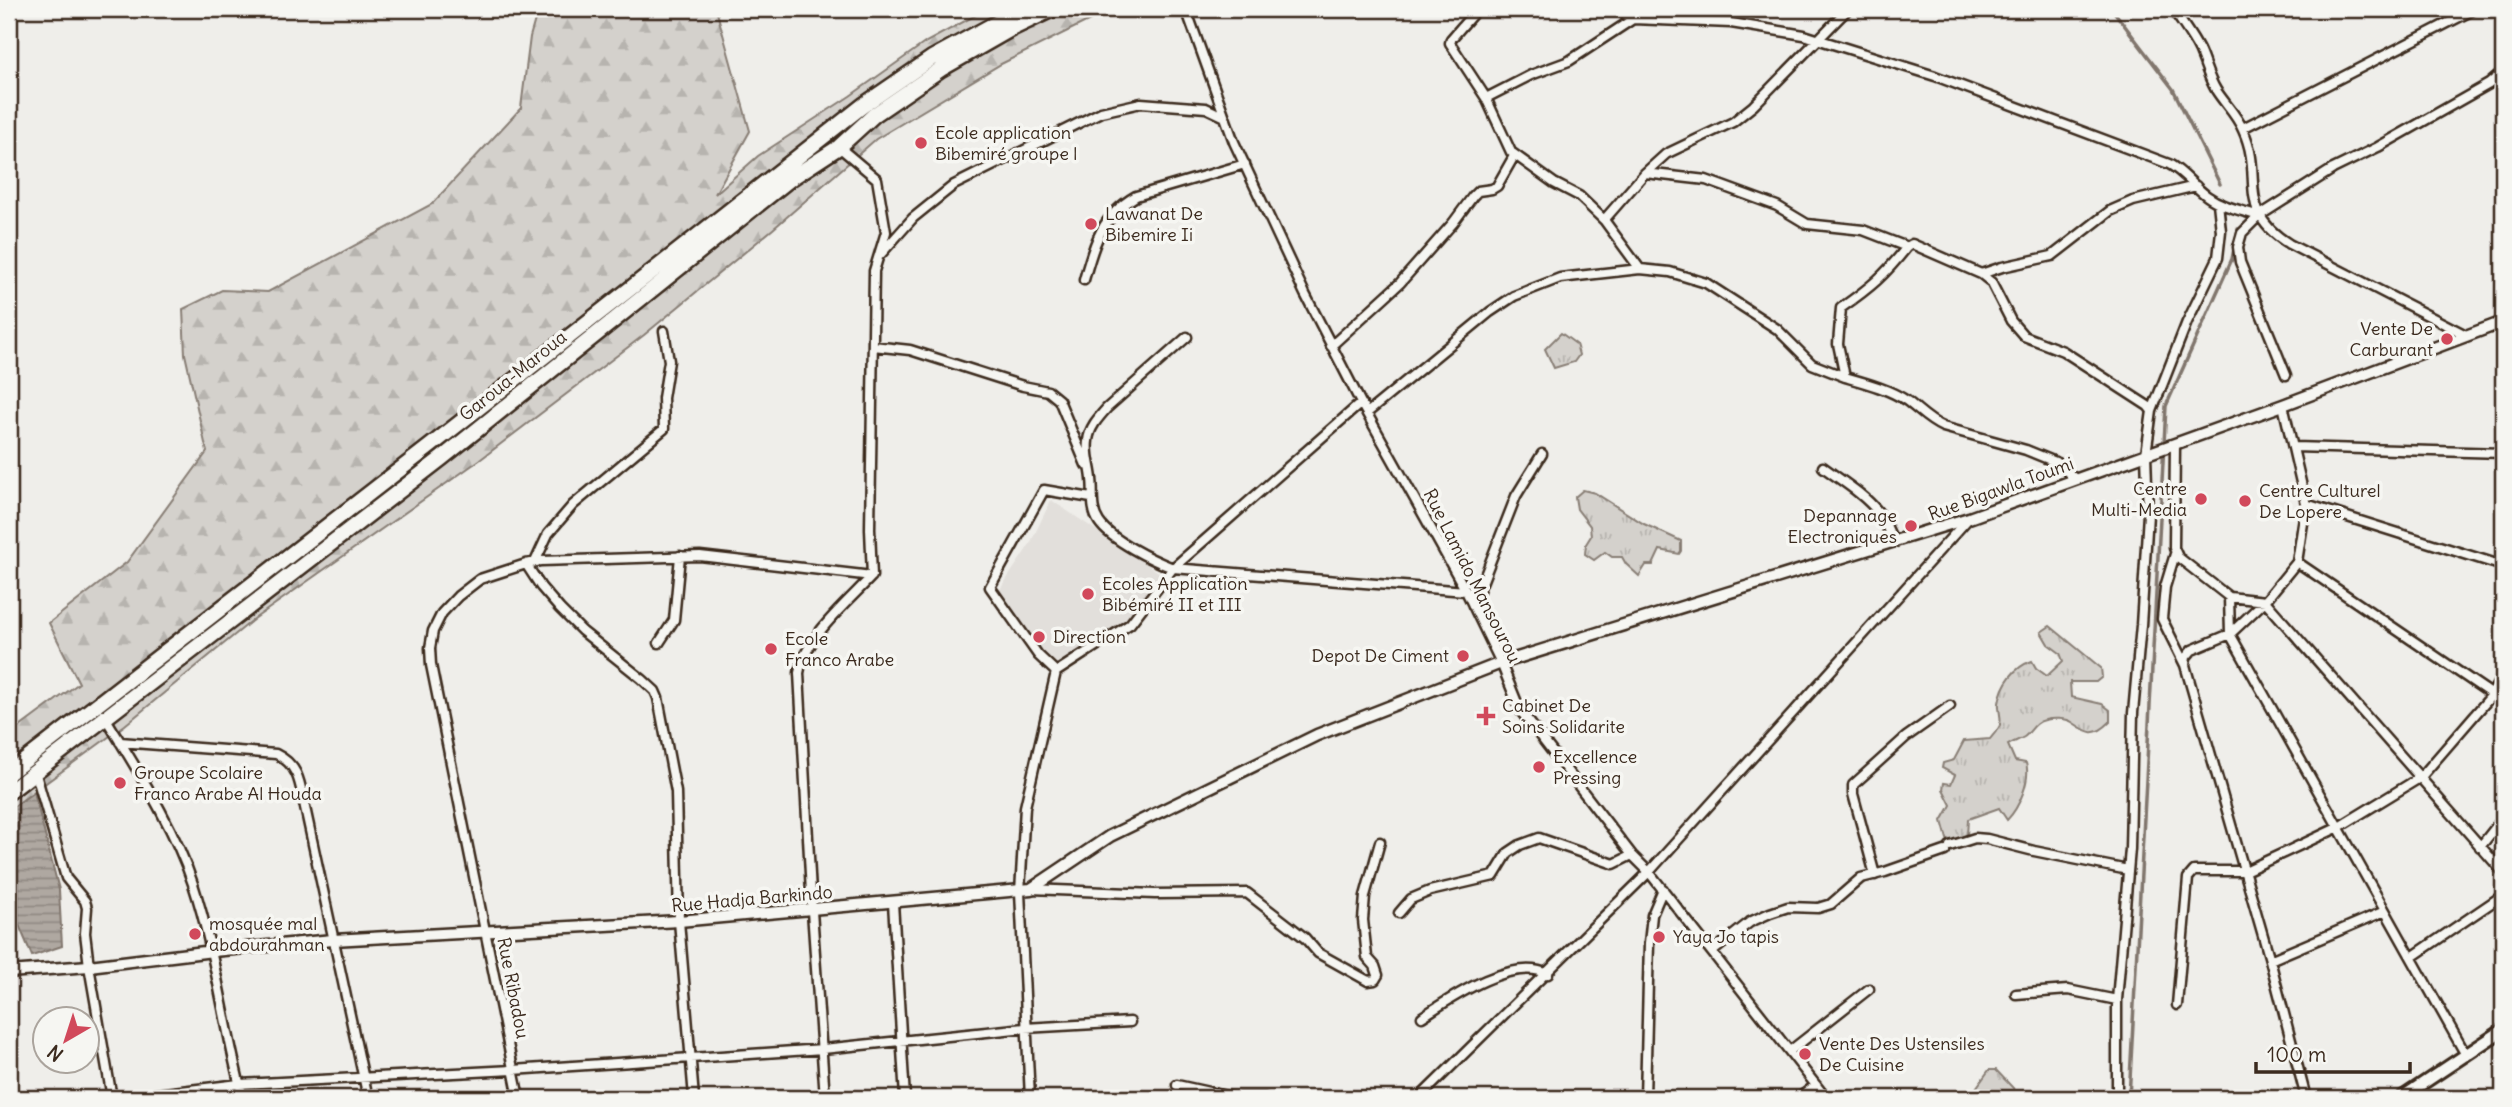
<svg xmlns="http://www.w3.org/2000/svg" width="2512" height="1107" font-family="Delius,sans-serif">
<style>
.built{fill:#e2dfdb}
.grass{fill:url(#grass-tufts);stroke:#887e75;stroke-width:2}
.forest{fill:url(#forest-firs);stroke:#887e75;stroke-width:2}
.water{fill:url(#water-rules);stroke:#81766d;stroke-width:2}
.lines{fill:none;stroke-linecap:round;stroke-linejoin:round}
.stream{stroke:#81766d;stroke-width:3.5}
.minor-casing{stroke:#3b2a1e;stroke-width:13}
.tertiary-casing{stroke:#3b2a1e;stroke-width:15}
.secondary-casing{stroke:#3b2a1e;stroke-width:16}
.trunk-casing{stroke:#3b2a1e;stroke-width:19}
.minor{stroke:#f6f6f2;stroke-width:8}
.tertiary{stroke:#f6f6f2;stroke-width:10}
.secondary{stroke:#f6f6f2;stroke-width:10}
.trunk{stroke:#f6f6f2;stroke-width:14}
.poi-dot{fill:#d1495b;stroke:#f6f6f2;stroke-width:2.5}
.labels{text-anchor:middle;stroke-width:7;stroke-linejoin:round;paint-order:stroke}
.poi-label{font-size:18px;fill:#3b2a1e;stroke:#f6f6f2;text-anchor:start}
.street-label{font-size:18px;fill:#3b2a1e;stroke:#f6f6f2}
</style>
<defs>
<pattern id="grass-tufts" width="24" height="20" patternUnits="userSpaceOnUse" patternTransform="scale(1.75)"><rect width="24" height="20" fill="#d4d1cc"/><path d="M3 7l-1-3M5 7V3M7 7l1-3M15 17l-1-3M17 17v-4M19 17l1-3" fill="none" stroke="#b7b4af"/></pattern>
<pattern id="forest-firs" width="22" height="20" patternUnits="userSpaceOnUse" patternTransform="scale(1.75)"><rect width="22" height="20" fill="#d4d1cc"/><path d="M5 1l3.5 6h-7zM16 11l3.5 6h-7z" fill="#b7b4af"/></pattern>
<pattern id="water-rules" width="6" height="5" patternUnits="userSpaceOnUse" patternTransform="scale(1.75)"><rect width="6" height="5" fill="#afa8a1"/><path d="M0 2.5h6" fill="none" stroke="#908983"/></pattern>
</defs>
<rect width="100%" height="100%" fill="#efeeea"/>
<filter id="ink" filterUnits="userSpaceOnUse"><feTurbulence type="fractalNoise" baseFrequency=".0143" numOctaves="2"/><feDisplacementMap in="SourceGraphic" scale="14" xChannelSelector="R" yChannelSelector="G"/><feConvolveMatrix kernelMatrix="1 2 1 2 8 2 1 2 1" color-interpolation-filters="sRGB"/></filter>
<g filter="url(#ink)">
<!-- built -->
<path class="built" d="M1051,500L1163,575L1128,621L1070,662L1046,663L995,597L1030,544Z"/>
<!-- grass -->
<path class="grass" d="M1561,333L1576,344L1579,355L1574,362L1554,368L1545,349Z
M1583,490L1595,493L1644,524L1681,541V551L1679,554L1660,550L1653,565H1646L1639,576L1626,564L1622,557H1612L1605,552L1594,560L1585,554L1586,544L1591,536L1590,526L1577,509L1575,497Z
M2050,626L2101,668L2102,677L2096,682H2070L2071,697L2102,704L2110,710V722C2094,738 2088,733 2072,722C2066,718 2052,718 2045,720C2034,722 2031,732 2024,737C2019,740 2013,742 2008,745L2015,761L2026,763C2031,780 2019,808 2007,820L1999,808L1968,819L1967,837L1957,843L1947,839L1942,821L1951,805L1943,789L1944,783L1951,784L1955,775L1942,768L1943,763L1954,760L1964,741L1990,739C1994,734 1998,730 2000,725C2002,717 1998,710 1999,703C2002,684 2014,667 2032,661L2036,668L2047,676L2063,661L2060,653L2048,644L2041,632Z
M1989,1070H1996L2013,1088L2016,1094L2004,1098H1972L1974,1091Z"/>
<!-- forest -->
<path class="forest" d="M538,9H716L750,131L715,194L758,156L850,96L926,42L987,9H1112L1001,64L876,139L773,229L644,335L481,459L254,619L125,725L9,810V735L79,683L49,623L127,562L207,452L185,354L183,309L222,290L268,292L432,204L521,108L530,37Z"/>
<!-- water -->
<path class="water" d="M34,792L59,890L62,946L32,956L19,925L9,920V810Z"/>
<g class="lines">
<!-- stream -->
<path class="stream" d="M2112,9L2173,89L2220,184
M2129,1098L2166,406L2232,259L2238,229"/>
<!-- minor casing -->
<g class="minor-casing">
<path id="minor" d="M1186,9L1234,142L1305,294L1361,403L1466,591L1501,663L1520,710L1632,855L1649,872L1826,1098
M1477,9L1451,39L1450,43L1486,98L1511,152L1554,183L1579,196L1604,220L1640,269
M1616,9L1633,19L1731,23L1804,35L1935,76L2169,164C2184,172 2193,186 2207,196C2222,207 2241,210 2259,216
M2173,9C2181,22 2192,36 2199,50C2205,63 2208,77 2216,90C2224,103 2237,115 2243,130C2265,177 2234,210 2289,244L2466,335
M1486,98L1531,75L1569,61L1633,19
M2243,128L2475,9
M1645,173L1706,180L1777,206L1807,224L1863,230L1907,247
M1604,220L1645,173L1666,154L1733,122L1753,106L1848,9
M880,255L913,218L954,185L1101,112L1141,103L1206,108L1225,117
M1981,274L2002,267L2052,256L2110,211L2133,201L2196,186
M1084,280C1094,244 1101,216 1136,196L1245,164
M1187,337L1107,408C1098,418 1089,428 1088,441C1086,454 1091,467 1092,479C1094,493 1090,509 1099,522C1111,540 1152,560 1173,568L1466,591
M873,346L910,350L1023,386L1048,391L1059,400L1086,465
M1331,346L1400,283L1453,223L1473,196L1478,191L1492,189L1497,186L1514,156
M2286,375L2240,262L2238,247L2242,233L2259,216L2333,169L2378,147L2489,84L2503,72
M2283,405L2306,504L2297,562L2265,601L2230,634L2192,650L2186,657L2185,665L2270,960L2306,1098
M2152,411L2187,322L2218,258L2221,231L2218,203
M1367,413L1490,312L1514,296L1560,278L1640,269L1670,272L1706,283L1777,329L1812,364L1845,377
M2175,444L2174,548L2178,557L2229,597L2265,601L2503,872
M2294,447L2503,453
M1823,467C1842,481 1864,494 1879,513C1885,521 1889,533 1894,542
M2075,479L2058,463L2026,450L1943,427C1929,421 1919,410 1907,401C1889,389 1866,383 1845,377L1838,344L1841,308C1871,287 1884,276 1907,247L1912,244L1981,274L1991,282L2011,321L2024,336L2063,351L2148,406L2152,411L2146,454L2148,514L2141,625L2133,713L2130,849L2117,1000V1098
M2306,504L2503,566
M2175,554L2165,587L2162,619L2185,665
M535,562L548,534L573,505L664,429L663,398L669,361L664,331
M2297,562L2503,702
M526,564L541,587L560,609L582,631L642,679L655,691L658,698L676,792L679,921L694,1098
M2229,597L2230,634L2466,1055
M1473,606L1516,496L1542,454
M659,643L674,620L680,556
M1056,672L1038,655L990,587L1044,490L1091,498
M105,717C137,770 173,824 193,884C216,954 224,1027 243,1098
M120,742L276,754C301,766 300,787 306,812L368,1098
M35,771L66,878L85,901L87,908L85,933L89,966L112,1098
M1950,846L1975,838L1987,839L2034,851L2128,870
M2480,847L2503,818
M1875,875L1853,794V785L1906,737L1950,706
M1031,889L1155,894L1247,893L1305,938L1318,953L1368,981L1375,980L1378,975L1375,966L1367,957L1363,920L1365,896L1380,842
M893,903L905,1098
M1399,913L1411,899L1430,891L1494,876L1508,853L1520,845L1539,838L1614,864L1632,855
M1712,952L1750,922L1770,913L1788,907L1818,908L1831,904L1861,878L1885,872L1945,851
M2412,957L2503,895
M2270,960L2385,911
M2016,994L2068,990L2117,1000
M2177,1005L2188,878L2194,871H2245L2339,827L2421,777L2492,695L2503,673
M1422,1017C1451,998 1512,956 1548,974
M1790,1051L1869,989
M1177,1085L1236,1098
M123,1098L239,1084L513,1070L691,1058L823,1049L1025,1028L1130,1022
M519,1098L431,665L430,648L433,631L442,613L458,596L480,579L526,564L541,561L700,556L872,576
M825,1098L812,911L799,673C805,637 848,602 872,576L870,529L874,271L886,232L877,179L839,147
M1030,1098L1020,892L1025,807L1056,672L1130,624L1173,568L1361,403
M1240,1098H1265
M1419,1098L1649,872L1968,519
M1645,1098L1649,943L1652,915L1663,889
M1799,1098L1816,1085"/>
</g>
<!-- tertiary casing -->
<g class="tertiary-casing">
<path id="tertiary" d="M9,972L89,966L213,951L333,940L679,921L1031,889L1110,836L1317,735L1501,663L1969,518L2283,405L2503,322"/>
</g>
<!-- secondary casing -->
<g class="secondary-casing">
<path id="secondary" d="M2401,1098L2503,1030"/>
</g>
<!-- trunk casing -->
<g class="trunk-casing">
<path id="trunk" d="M9,773L429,447L865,104L932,58L1022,9
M9,792L442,458L790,179L839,147L874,115L941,69L1011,29L1053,9"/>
</g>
<!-- minor -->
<use href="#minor" class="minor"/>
<!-- tertiary -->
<use href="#tertiary" class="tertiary"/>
<!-- secondary -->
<use href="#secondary" class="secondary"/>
<!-- trunk -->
<use href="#trunk" class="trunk"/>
</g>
</g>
<!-- markers -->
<g class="poi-dot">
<circle cx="921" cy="143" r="7"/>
<circle cx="1091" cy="224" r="7"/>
<circle cx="2447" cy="339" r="7"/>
<circle cx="2201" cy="499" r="7"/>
<circle cx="2245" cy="501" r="7"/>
<circle cx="1911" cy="526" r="7"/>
<circle cx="1088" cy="594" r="7"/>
<circle cx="1039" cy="637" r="7"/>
<circle cx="771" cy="649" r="7"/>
<circle cx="1463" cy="656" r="7"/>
<path d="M1482.5 705.5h7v7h7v7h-7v7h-7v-7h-7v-7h7z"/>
<circle cx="1539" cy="767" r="7"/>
<circle cx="120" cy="783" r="7"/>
<circle cx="195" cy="934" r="7"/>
<circle cx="1659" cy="937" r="7"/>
<circle cx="1805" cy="1054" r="7"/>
</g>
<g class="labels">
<!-- poi labels -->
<g class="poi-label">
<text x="935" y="139">Ecole application<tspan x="935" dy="21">Bibemiré groupe l</tspan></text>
<text x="1105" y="220">Lawanat De<tspan x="1105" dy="21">Bibemire Ii</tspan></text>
<text x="2433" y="335" text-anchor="end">Vente De<tspan x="2433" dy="21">Carburant</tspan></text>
<text x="2187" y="495" text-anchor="end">Centre<tspan x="2187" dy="21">Multi-Media</tspan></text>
<text x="2259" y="497">Centre Culturel<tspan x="2259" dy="21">De Lopere</tspan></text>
<text x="1897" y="522" text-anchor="end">Depannage<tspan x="1897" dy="21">Electroniques</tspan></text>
<text x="1102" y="590">Ecoles Application<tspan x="1102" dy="21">Bibémiré II et III</tspan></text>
<text x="1053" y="643">Direction</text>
<text x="785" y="645">Ecole<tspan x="785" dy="21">Franco Arabe</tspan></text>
<text x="1449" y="662" text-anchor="end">Depot De Ciment</text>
<text x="1502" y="712">Cabinet De<tspan x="1502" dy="21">Soins Solidarite</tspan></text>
<text x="1553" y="763">Excellence<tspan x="1553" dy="21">Pressing</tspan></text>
<text x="134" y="779">Groupe Scolaire<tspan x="134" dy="21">Franco Arabe Al Houda</tspan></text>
<text x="209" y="930">mosquée mal<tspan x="209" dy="21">abdourahman</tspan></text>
<text x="1673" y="943">Yaya Jo tapis</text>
<text x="1819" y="1050">Vente Des Ustensiles<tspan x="1819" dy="21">De Cuisine</tspan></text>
</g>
<!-- street labels -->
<g class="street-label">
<text transform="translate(513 376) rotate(-39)" y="6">Garoua-Maroua</text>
<text transform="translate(2001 489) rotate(-20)" y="6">Rue Bigawla Toumi</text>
<text transform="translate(1472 576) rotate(63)" y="6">Rue Lamido Mansourou</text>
<text transform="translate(752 899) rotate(-5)" y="6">Rue Hadja Barkindo</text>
<text transform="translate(513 988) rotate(79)" y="6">Rue Ribadou</text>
</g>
</g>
<!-- margin -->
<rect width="2512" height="1107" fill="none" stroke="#f6f6f2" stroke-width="35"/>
<rect x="18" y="18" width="2477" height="1072" fill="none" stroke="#3b2a1e" stroke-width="2.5" filter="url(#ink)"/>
<!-- north arrow -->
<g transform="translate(66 1040) rotate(219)"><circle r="33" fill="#f6f6f2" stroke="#aba49d" stroke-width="2"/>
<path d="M0-5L12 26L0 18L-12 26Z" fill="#d1495b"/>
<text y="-10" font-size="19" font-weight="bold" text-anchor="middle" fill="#3b2a1e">N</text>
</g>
<!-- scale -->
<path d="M2256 1062v10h154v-10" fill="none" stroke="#3b2a1e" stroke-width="3.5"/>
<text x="2267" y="1062" font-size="21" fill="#3b2a1e" stroke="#f6f6f2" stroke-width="5" paint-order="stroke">100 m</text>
</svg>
